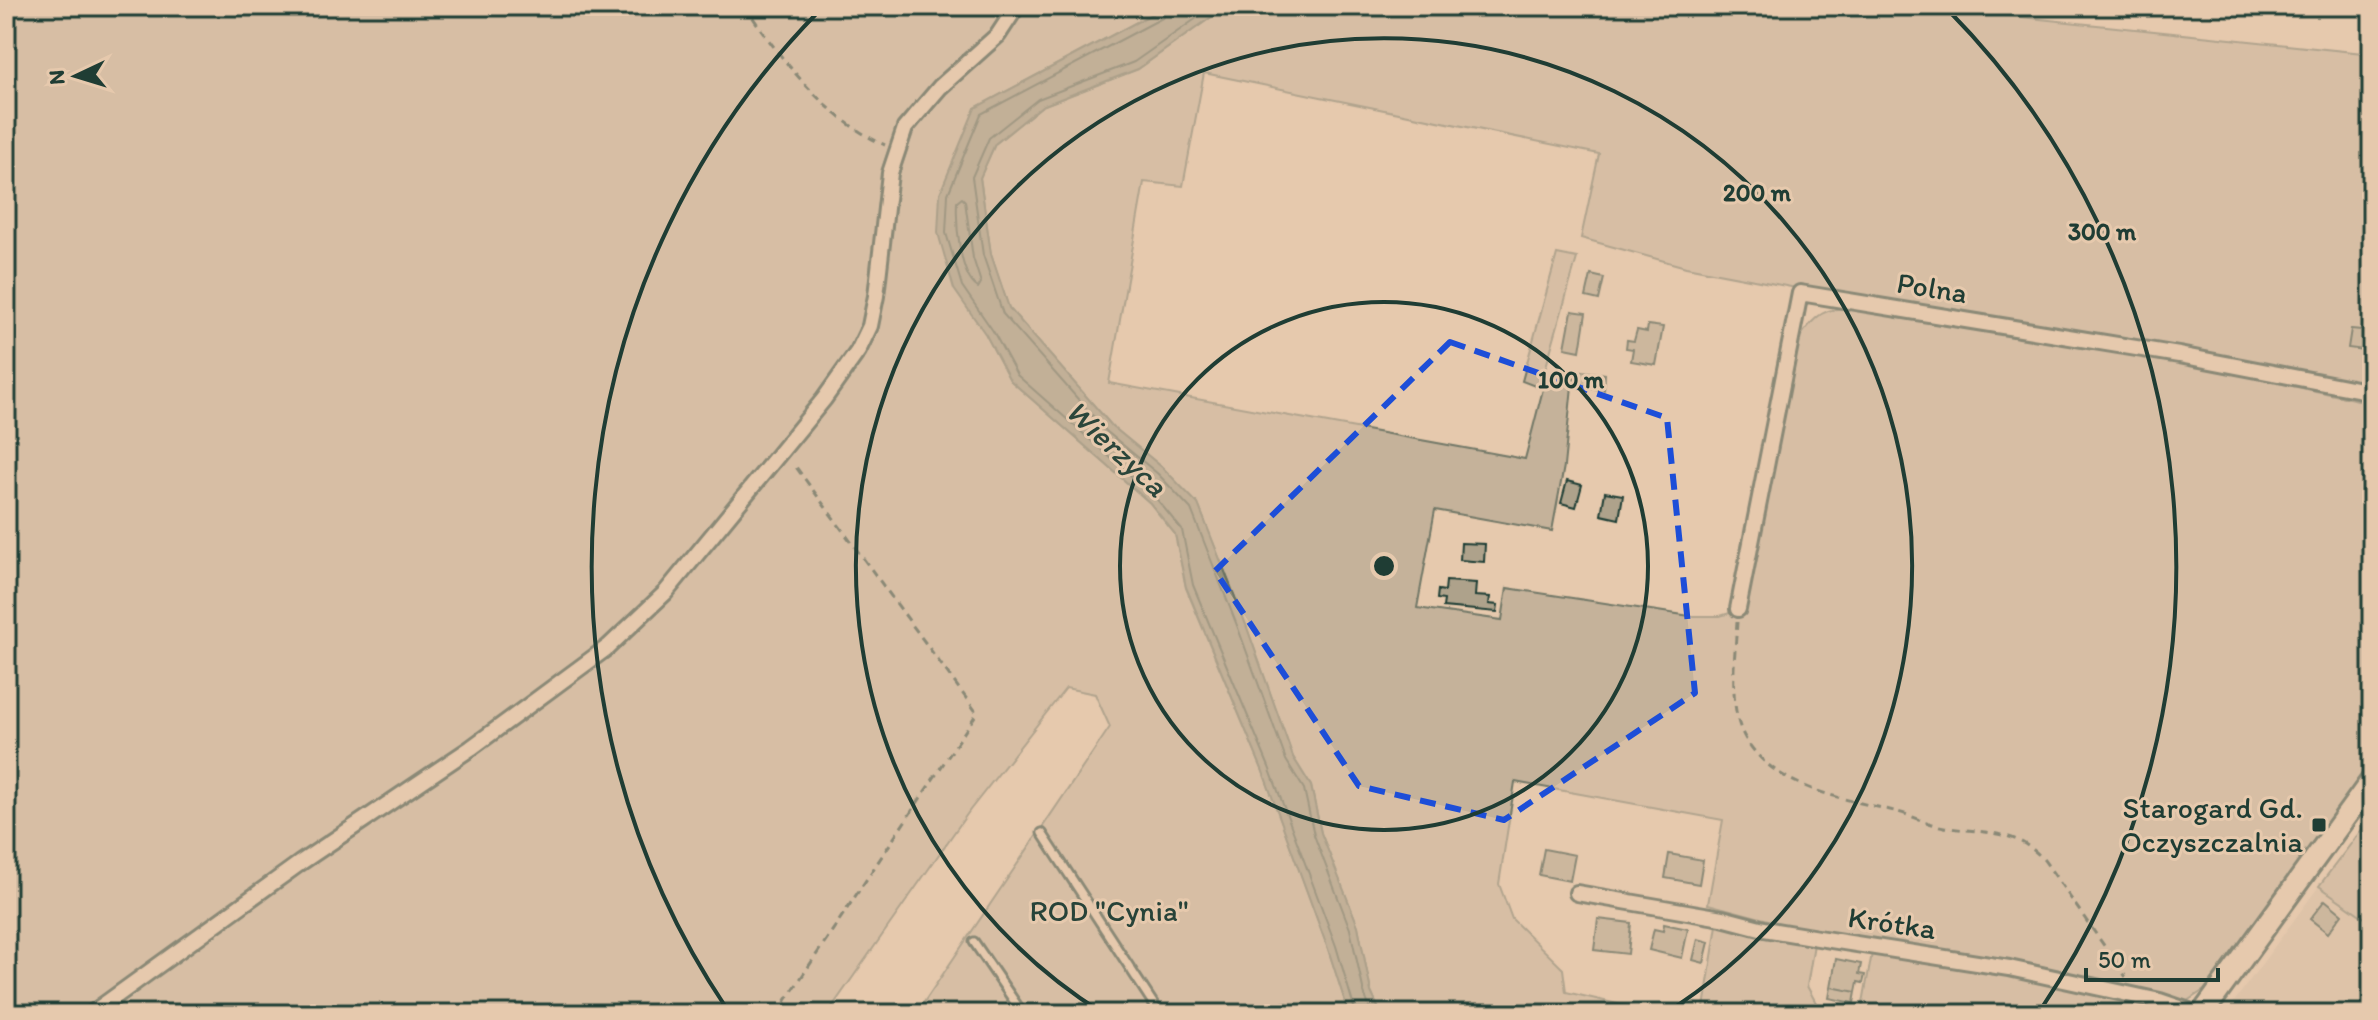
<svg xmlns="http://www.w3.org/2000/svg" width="2378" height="1020" font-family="Itim,sans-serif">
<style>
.built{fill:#d5bda3}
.green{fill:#c5b29a;stroke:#727867;stroke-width:2}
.water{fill:#97927d;stroke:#677060;stroke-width:2}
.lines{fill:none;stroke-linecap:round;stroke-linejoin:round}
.shore{stroke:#4f5f51;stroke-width:2}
.building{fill:#aea28b;stroke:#1f3d34;stroke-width:2}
.lane-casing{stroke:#1f3d34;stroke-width:13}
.street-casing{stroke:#1f3d34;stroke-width:20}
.secondary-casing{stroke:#1f3d34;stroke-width:26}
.path{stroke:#1f3d34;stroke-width:3;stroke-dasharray:8 6;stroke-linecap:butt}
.lane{stroke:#e6c9ad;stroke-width:7}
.street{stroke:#e6c9ad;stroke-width:14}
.secondary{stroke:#e6c9ad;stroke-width:20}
.marked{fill:none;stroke:#1d4ed8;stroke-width:6;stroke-dasharray:16 10;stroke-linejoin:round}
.ring{fill:none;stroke:#1f3d34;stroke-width:4}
.poi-dot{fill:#1f3d34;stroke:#e6c9ad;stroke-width:3}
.labels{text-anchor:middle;stroke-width:6;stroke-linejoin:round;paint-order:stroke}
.street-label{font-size:30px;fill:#1f3d34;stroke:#e6c9ad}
.poi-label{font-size:30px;fill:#1f3d34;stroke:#e6c9ad;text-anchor:end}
.park-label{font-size:30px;fill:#274339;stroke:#e6c9ad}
.water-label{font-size:32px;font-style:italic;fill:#2b463b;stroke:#e6c9ad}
.centre{fill:#1f3d34;stroke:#e6c9ad;stroke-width:4}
.ring-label{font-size:24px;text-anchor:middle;font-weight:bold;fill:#1f3d34;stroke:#e6c9ad;stroke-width:6;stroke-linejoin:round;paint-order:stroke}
</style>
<rect width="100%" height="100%" fill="#e6c9ad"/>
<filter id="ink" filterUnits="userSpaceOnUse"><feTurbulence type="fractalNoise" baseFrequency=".0125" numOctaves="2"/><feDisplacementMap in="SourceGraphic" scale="16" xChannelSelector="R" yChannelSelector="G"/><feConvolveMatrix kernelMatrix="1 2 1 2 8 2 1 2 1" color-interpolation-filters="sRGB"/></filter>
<g filter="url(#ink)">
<!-- built -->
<path class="built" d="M2319,886L2372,923V1014H2225Z"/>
<!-- green -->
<path class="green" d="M6,6H1167L975,108L986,335L1010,380L1150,503L1175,534L1186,588L1262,769L1328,949L1349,1014H916L1110,727L1095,694L1066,688L970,810L827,1014H6Z
M1227,6H1916L2372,54V386L2230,359L1895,301L1791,287L1686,267L1581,238L1599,154L1204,73L1183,186L1144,182L1109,383L1525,459L1543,389L1522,381L1557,254L1577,258L1543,377L1572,386L1564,466L1552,531L1435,510L1417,608L1502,620L1507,588L1690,616H1720L1743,609L1796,343C1816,313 1825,306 1861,308L2213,369L2372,403V766L2204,990L2187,1001L2032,964L1802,929L1708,904L1723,820L1515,782L1499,884L1512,919L1563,969L1566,992L1660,1014H1381L1371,992L1358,926L1321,833L1311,786L1293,757L1246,625L1198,504L1163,468L1112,426L1009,308L991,255L980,177L995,144L1042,106L1138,69Z
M2372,816V923L2319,886Z
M1717,925L1814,944L1807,986L1822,1014H1703Z
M1872,953L2014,973L2155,1004L2175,1014H1861Z"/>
<!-- water -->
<path class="water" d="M1167,6H1227L1138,69L1042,106L995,144L980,178L991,254L1009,308L1112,426L1163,468L1198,504L1246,625L1293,757L1311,786L1321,833L1358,926L1371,992L1381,1014H1349L1328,949L1262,769L1186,587L1175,534L1150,503L1010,380L986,335L954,289L938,233L940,193L975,108Z"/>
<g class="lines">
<!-- shore -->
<path class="shore" d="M1168,6L1164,17L981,114L948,194L946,233L962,286L993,331L1017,375L1155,497L1182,530L1193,585L1269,767L1336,946L1356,1014
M1214,6L1134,62L1038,99L989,138L972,177L983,255L1003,314L1106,431L1158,474L1191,509L1238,628L1286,760L1304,789L1314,835L1350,929L1364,993L1372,1014
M962,198L965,201L973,258L981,283L978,288C959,276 956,223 957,202Z"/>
</g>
<!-- building -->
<path class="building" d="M1591,275L1604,278L1599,300L1586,297Z
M1572,311L1586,313L1580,351L1565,348Z
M1648,325L1663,327L1656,365L1631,361L1633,349L1626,348L1627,340L1634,341L1637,330L1647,332Z
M2351,329L2372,331V351L2348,348Z
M1580,371L1605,374L1604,390L1578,387Z
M1567,481L1582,485L1576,507L1561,503Z
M1605,492L1623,495L1619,519L1601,515Z
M1461,543L1485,544L1484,562L1460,560Z
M1446,581L1476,583L1475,596L1490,597L1489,604L1498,605L1497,612L1443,607L1444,600L1437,599L1438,590L1445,591Z
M1544,849L1575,855L1570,881L1539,875Z
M1669,854L1703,860L1699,884L1665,878Z
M2325,900L2342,914L2328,933L2310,919Z
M1598,919L1631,923L1628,954L1594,950Z
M1664,924L1688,929L1682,958L1649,950L1654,929L1663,931Z
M1698,939L1709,942L1704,963L1693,960Z
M1836,959L1861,964L1859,974L1865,975L1863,983L1858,982L1856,992L1831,987Z
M1831,987L1856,992L1854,1003L1829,998Z
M1836,1004L1857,1007L1856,1014H1835Z"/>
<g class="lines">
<!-- lane casing -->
<g class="lane-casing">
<path id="lane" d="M1042,833L1160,1014
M974,942L1023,1014
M1274,1014L1284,1008"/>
</g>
<!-- street casing -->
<g class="street-casing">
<path id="street" d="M1738,609L1800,293L2179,355L2372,392
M1577,893L1722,918L1764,929L1818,938L2009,968L2160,1001L2198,1014
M91,1014L300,863L471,748L608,647L665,593L824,399L858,351L870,326L876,296L890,173L905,128L940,87L998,35L1017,6"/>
</g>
<!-- secondary casing -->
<g class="secondary-casing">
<path id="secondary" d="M2202,1014L2372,780"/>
</g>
<!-- path -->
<path class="path" d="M745,6C779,57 827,120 885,145
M1737,622C1735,656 1728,706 1744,736C1774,790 1844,798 1898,812C1913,816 1928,824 1944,827C1984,834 2015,828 2044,860L2126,977
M777,1014L977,713L793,463"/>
<!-- lane -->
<use href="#lane" class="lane"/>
<!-- street -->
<use href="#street" class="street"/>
<!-- secondary -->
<use href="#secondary" class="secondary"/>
</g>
</g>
<!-- marked area -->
<path d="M0 0H2378V1020H0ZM1450,342L1667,418L1695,693L1504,820L1359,786L1215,571Z" fill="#e6c9ad" fill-opacity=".55" fill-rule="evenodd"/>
<path class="marked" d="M1450,342L1667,418L1695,693L1504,820L1359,786L1215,571Z"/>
<!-- distance rings -->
<g class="ring">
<circle cx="1384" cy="566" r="264"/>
<path d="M1104 1014A528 528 0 1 1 1664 1014"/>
<path d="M727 1009A792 792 0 0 1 819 11M1949 11A792 792 0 0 1 2041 1009"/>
</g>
<!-- markers -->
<rect class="poi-dot" x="2311" y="817" width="16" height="16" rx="4"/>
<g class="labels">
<!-- street labels -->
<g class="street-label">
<text transform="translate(1932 288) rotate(9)" y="10">Polna</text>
<text transform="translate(1892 923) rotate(8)" y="10">Krótka</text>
</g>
<!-- poi labels -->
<g class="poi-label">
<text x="2303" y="818">Starogard Gd.<tspan x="2303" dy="34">Oczyszczalnia</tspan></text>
</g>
<!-- park labels -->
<g class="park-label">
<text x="1109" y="921">ROD "Cynia"</text>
</g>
<!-- water labels -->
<g class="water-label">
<text transform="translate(1117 448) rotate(43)" y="11">Wierzyca</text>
</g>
</g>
<circle cx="1384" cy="566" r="12" class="centre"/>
<g class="ring-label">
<text x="1757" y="201">200 m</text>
<text x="2102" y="240">300 m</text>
<text x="1571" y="388">100 m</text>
</g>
<!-- margin -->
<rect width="2378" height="1020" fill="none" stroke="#e6c9ad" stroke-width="32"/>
<rect x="16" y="16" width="2346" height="988" fill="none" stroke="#1f3d34" stroke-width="3" filter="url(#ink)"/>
<!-- north arrow -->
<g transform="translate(76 76) rotate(266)" stroke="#e6c9ad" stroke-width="6" paint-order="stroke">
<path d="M0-6L14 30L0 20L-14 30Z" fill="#1f3d34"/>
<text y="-12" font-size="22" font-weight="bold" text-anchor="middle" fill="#1f3d34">N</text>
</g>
<!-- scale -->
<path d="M2086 968v12h132v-12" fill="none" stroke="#1f3d34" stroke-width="4"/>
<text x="2098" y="968" font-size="24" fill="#1f3d34" stroke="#e6c9ad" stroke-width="6" paint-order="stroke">50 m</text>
</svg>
